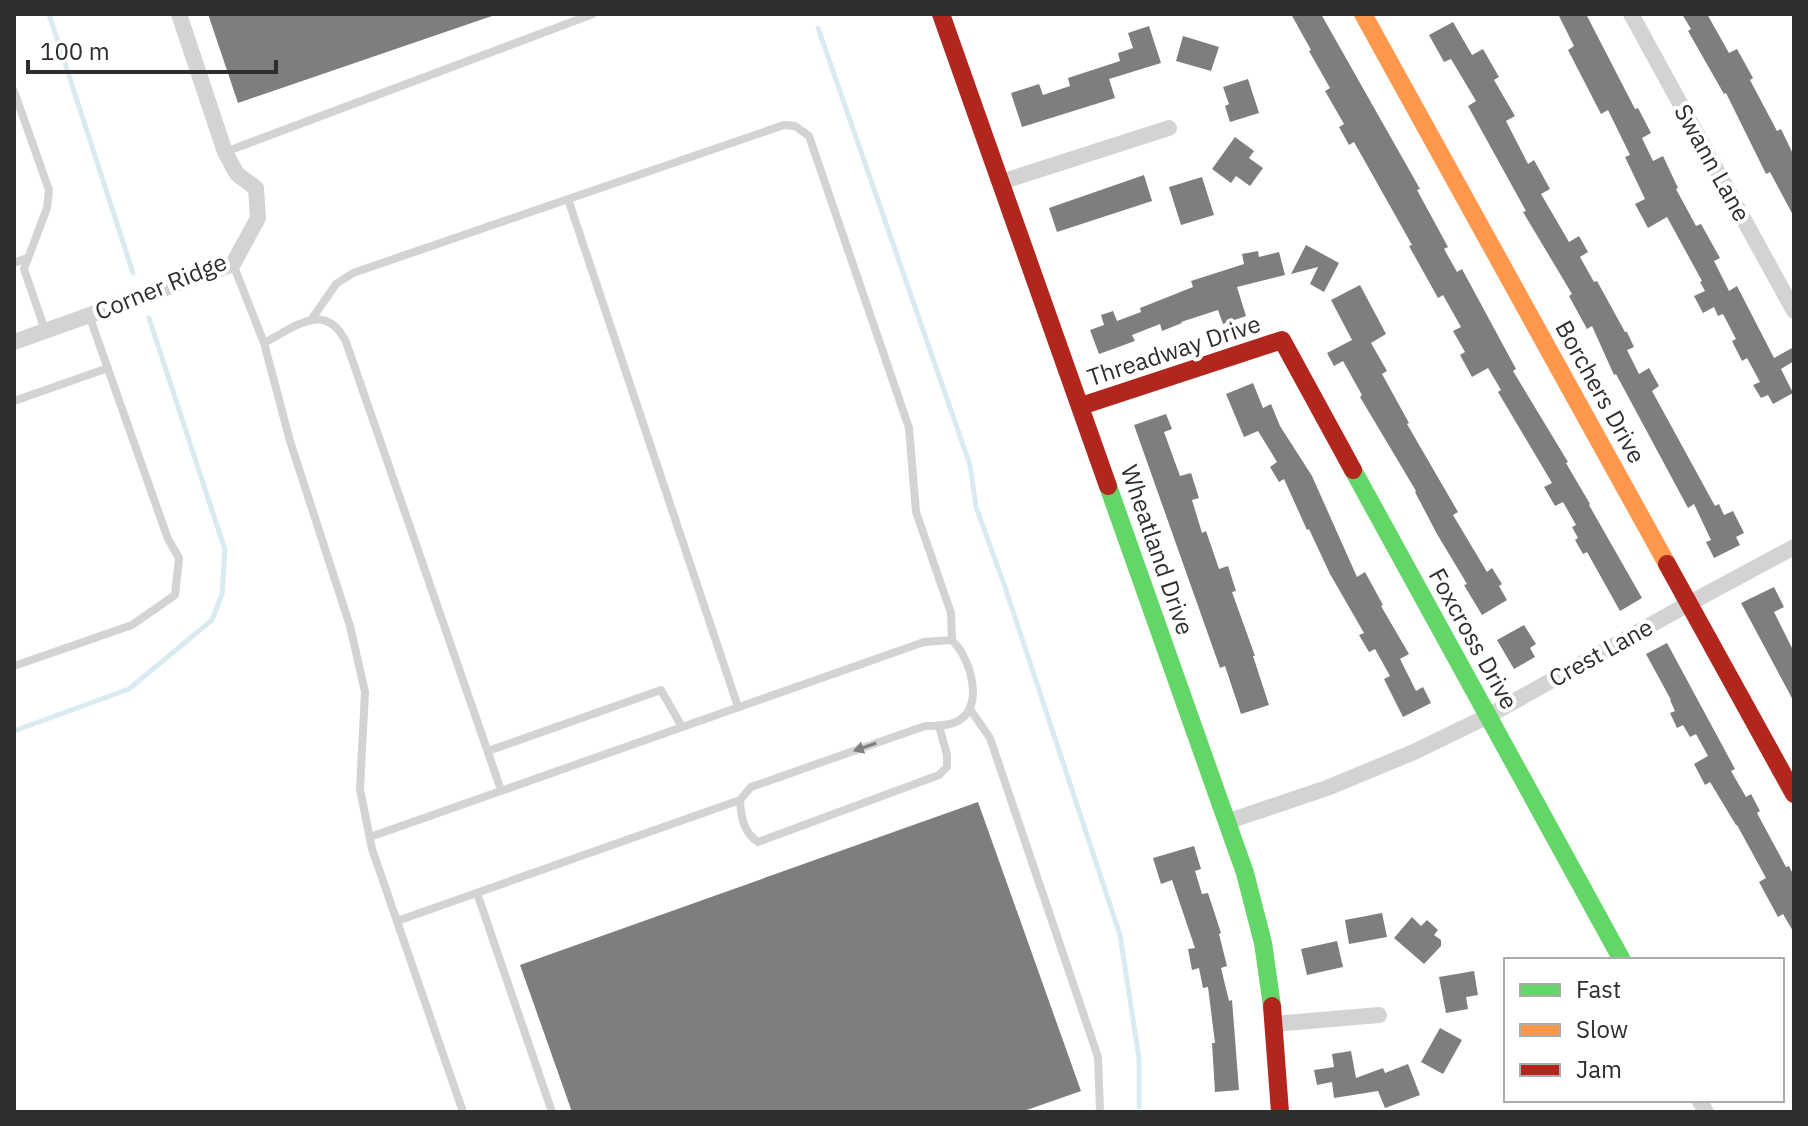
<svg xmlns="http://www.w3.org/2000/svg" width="1808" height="1126" font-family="'IBM Plex Sans',sans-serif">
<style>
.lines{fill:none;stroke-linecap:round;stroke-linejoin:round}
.stream{stroke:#d9ebf0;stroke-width:5}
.building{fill:#7e7e7e}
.lane{stroke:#d3d3d3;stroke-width:8}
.street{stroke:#d3d3d3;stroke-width:16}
.fast{stroke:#63d668;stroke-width:18}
.slow{stroke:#ff974d;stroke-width:18}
.jam{stroke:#b3261e;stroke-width:18}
.oneway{fill:#808080}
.labels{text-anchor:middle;stroke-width:8;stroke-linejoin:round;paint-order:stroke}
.street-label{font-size:24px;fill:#2e2e2e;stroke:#fff}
</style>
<rect width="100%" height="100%" fill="#fff"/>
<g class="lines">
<!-- stream -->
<path class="stream" d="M49,14L133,273
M818,28L970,465L976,507L1004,584L1120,935L1139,1058V1107
M14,731L129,689L212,620L222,594L225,550L149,318"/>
</g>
<!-- building -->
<path class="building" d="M208,14H491L492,16L238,103Z
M1291,14H1321L1420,189L1417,190L1448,247L1444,249L1457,272L1462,269L1516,369L1513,371L1568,462L1566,463L1590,504L1589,505L1642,598L1620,611L1587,552L1583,554L1575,540L1578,538L1572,527L1576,525L1563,502L1555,506L1544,487L1552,483L1498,392L1501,390L1488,368L1472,377L1460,355L1465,352L1453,331L1461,327L1443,295L1438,298L1409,246L1412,245L1354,142L1349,145L1339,127L1344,124L1325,91L1330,88L1309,51L1311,50Z
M1558,14H1586L1635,109L1638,108L1651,133L1642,138L1653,161L1663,156L1678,188L1676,189L1696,226L1701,224L1720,258L1714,261L1729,291L1737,286L1774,358L1794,347V361L1781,369L1793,393L1773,404L1768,395L1761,398L1753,385L1760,382L1747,358L1742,361L1732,341L1736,339L1723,314L1718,316L1714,307L1703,313L1694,296L1705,291L1700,282L1702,281L1667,217L1648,228L1635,204L1645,199L1625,157L1630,155L1608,110L1601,114L1568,50L1574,46Z
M1682,14H1707L1729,53L1737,49L1753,78L1750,80L1777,131L1781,129L1794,156V217L1770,172L1766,174L1726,93L1724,94L1688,31L1691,29Z
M1453,22L1472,55L1483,49L1499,77L1494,80L1515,116L1506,121L1528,164L1534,160L1550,189L1541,194L1569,242L1579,236L1588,252L1580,257L1594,282L1597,281L1625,332H1627L1634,347L1627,350L1639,374L1649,368L1659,386L1652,391L1715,506L1719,504L1724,515L1733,511L1744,533L1736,537L1740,545L1714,558L1706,542L1711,540L1694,504L1688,508L1616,374L1614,375L1592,326L1587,329L1569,296L1572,294L1523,212L1526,211L1468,106L1476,101L1451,59L1444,62L1429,35Z
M1149,26L1161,63L1109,79L1115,98L1022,127L1011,93L1039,84L1043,95L1070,86L1068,78L1120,61L1118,53L1133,48L1128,33Z
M1183,36L1219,47L1211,71L1176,61Z
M1248,79L1259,113L1230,122L1225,106L1229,104L1223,87Z
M1235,137L1254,151L1249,158L1263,168L1250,186L1236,176L1231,183L1212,169Z
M1144,175L1152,201L1057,232L1049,208Z
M1202,177L1214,215L1181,225L1169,187Z
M1306,245L1339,263L1324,292L1310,284L1318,267L1291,274Z
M1258,251L1259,257L1279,252L1285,275L1237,287L1246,316L1223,324L1218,310L1181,322L1182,323L1162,331L1160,324L1132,335L1135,341L1099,354L1090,330L1104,325L1101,315L1113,311L1117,321L1141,312L1140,308L1193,287L1191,281L1244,264L1242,254Z
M1360,285L1386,334L1371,343L1387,371L1382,374L1409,423L1407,424L1458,512L1453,515L1487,572L1492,568L1502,584L1499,586L1507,600L1482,615L1464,585L1467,584L1437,534L1415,492L1416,491L1360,397L1362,395L1343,361L1334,366L1327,353L1352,340L1331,300Z
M1253,383L1263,408L1271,404L1280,426L1312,476L1357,577L1365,572L1383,605L1381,606L1409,654L1400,659L1416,691L1423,687L1431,703L1403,717L1384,679L1390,676L1375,649L1369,652L1359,635L1364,633L1330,574L1309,529L1307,530L1284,479L1279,482L1270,467L1277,462L1258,431L1244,437L1226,394Z
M1166,414L1172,429L1164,432L1180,476L1191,473L1199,498L1192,500L1202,533L1206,531L1219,569L1228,566L1236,591L1232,592L1255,656H1253L1269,705L1241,714L1225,666L1220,668L1134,425Z
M1774,587L1784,607L1774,612L1794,652V702L1741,603Z
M1524,625L1536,644L1530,648L1535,657L1514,669L1497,640Z
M1667,643L1735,769L1731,771L1746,797L1751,794L1760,811L1757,813L1786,867L1789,866L1794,876V933L1783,914L1778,917L1759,882L1766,878L1737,825H1736L1710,782L1705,785L1694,764L1708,756L1696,734L1690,737L1683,725L1677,728L1670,713L1675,711L1670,700H1671L1646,654Z
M978,802L1081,1091L1021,1112H572L520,965Z
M1194,846L1201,869L1195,871L1202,894L1208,893L1221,933L1219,934L1227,966L1221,968L1229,1001L1232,1000L1239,1090L1215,1092L1212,1043H1215L1208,987L1203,988L1199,968L1192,970L1188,949L1195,948L1172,880L1161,884L1153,858Z
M1382,913L1387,937L1349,944L1345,920Z
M1412,917L1421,926L1427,920L1438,930L1434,935L1441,940V946L1424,964L1394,938Z
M1337,941L1343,967L1307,975L1301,949Z
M1474,971L1478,995L1466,997L1468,1009L1446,1013L1439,977Z
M1440,1028L1462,1040L1443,1074L1421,1062Z
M1351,1051L1356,1078L1383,1068L1385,1073L1408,1064L1420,1095L1385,1108L1378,1091L1334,1098L1332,1082L1317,1085L1314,1070L1334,1067L1332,1054Z"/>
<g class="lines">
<!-- lane -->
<path class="lane" d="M14,91L49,190L47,208L24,269L45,330
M225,152L593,14
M568,199L738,707
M14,263L27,258
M233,264L264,343L290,441L350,626L365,692L360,789L372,849L463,1112
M311,320L336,284L353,273L784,125L795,126L809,136L909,428L916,512L951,613L952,640
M264,343C295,327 325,300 346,342L501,790
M14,401L108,368
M14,666L132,625L175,595L179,558L168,539L89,315
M970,709L990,738L1098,1057L1100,1112
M488,751L661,690L682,727
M370,837L924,642L952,640C956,645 961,650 963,655C973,674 981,708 958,721C949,726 935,726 925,726L751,787L740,800C741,817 743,832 758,842L939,775L947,767V755L939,726
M477,893L552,1112
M397,921L740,800"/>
<!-- street -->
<path class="street" d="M1631,14L1794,311
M1001,182L1169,128
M14,342L233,264L258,218L256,188L237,174L225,152L179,14
M1226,822L1327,788L1414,752L1488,716L1690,603L1794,547
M1274,1024L1379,1015
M1699,1100L1706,1112"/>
<!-- fast -->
<path class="fast" d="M1353,470L1622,960
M1108,486L1245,873L1263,943L1272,1006"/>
<!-- slow -->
<path class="slow" d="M1363,14L1667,564"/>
<!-- jam -->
<path class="jam" d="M941,14L1108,486
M1081,406L1282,340L1353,470
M1667,564L1794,794
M1272,1006L1280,1112"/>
</g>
<!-- one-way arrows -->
<defs><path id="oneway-solid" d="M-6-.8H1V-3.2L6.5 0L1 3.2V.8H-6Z" transform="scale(2)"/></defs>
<use class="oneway" href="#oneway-solid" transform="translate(865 747) rotate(161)"/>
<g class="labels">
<!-- street labels -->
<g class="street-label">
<text transform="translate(1712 163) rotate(61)" y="8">Swann Lane</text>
<text transform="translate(161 287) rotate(-22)" y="8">Corner Ridge</text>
<text transform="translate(1174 351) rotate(-18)" y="8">Threadway Drive</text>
<text transform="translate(1600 392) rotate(61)" y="8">Borchers Drive</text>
<text transform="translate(1157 550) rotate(71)" y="8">Wheatland Drive</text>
<text transform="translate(1473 639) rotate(61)" y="8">Foxcross Drive</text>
<text transform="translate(1601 653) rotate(-29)" y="8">Crest Lane</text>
</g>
</g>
<!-- border -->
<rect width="1808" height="1126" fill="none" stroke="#2e2e2e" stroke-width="32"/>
<!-- legend -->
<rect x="1504" y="958" width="280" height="144" fill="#ffffff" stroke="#ababab" stroke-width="2"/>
<rect x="1520" y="984" width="40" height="12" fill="#63d668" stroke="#ababab" stroke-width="2"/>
<text x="1576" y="998" font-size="24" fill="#2e2e2e">Fast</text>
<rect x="1520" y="1024" width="40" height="12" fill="#ff974d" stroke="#ababab" stroke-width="2"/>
<text x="1576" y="1038" font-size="24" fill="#2e2e2e">Slow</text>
<rect x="1520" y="1064" width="40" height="12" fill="#b3261e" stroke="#ababab" stroke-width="2"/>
<text x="1576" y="1078" font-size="24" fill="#2e2e2e">Jam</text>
<!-- scale -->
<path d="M28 60v12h248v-12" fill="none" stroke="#2e2e2e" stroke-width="4"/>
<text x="40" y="60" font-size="24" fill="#2e2e2e" stroke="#ffffff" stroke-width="6" paint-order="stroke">100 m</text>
</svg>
